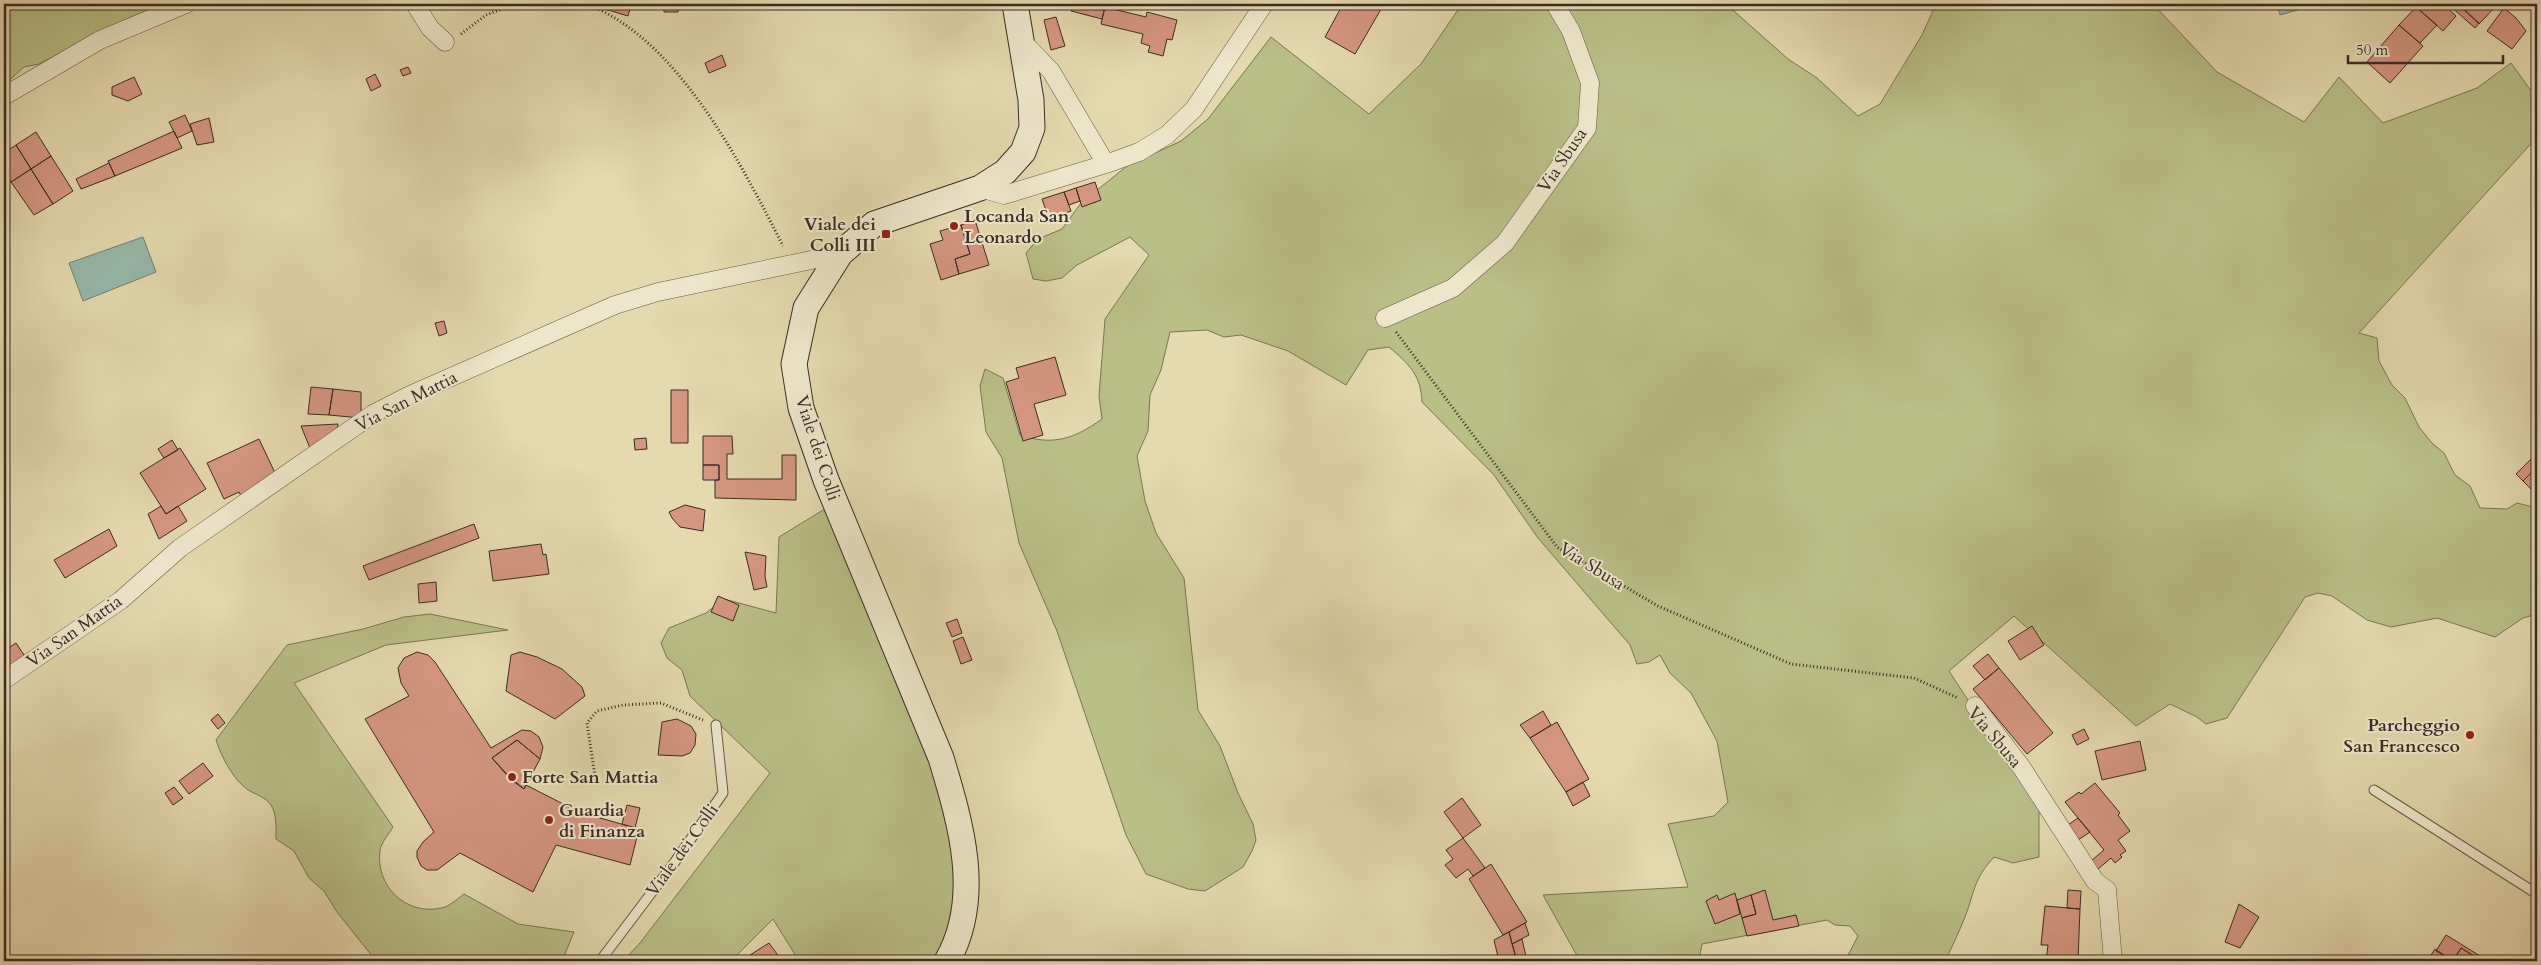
<svg xmlns="http://www.w3.org/2000/svg" width="2541" height="965" font-family="Cardo,serif">
<style>
.green{fill:#babe87;stroke:#7a7556}
.water{fill:#96baaa;stroke:#718175}
.building{fill:#d59682;stroke:#3a2c26}
.lines{fill:none;stroke-linecap:round;stroke-linejoin:round}
.lane-casing{stroke:#655748;stroke-width:11}
.street-casing{stroke:#655748;stroke-width:19}
.secondary-casing{stroke:#3a2c26;stroke-width:27}
.path{stroke:#3a2c26;stroke-width:3;stroke-dasharray:1 2.5;stroke-linecap:butt}
.lane{stroke:#eee6cb;stroke-width:9}
.street{stroke:#eee6cb;stroke-width:18}
.secondary{stroke:#eee6cb;stroke-width:25}
.poi-dot{fill:#8f2418;stroke:#eee6cb;stroke-width:2}
.labels{text-anchor:middle;stroke-width:4;stroke-linejoin:round;paint-order:stroke}
.street-label{font-size:18px;fill:#3a2c26;stroke:#eee6cb}
.poi-label{font-size:18px;font-weight:bold;fill:#3a2c26;stroke:#eee6cb;text-anchor:start}
</style>
<rect width="100%" height="100%" fill="#e5d9af"/>
<filter id="stains"><feTurbulence type="fractalNoise" baseFrequency=".004" numOctaves="4"/><feColorMatrix values="0 0 0 0 .2 0 0 0 0 .09 0 0 0 0 .02 0 0 0 .5 -.17"/></filter>
<radialGradient id="worn" r=".72"><stop offset=".6" stop-color="#630" stop-opacity="0"/><stop offset="1" stop-color="#630" stop-opacity=".3"/></radialGradient>
<!-- green -->
<path class="green" d="M4,4H162L122,21L103,35L82,42L39,64L24,67L4,85Z
M1462,4H1726L1788,59L1817,78L1858,116L1880,104L1922,35L1936,4H2153L2217,72L2304,122L2339,77L2383,123L2477,88L2511,63L2537,99V137L2359,333L2377,338L2379,361L2392,385L2405,398L2419,427L2432,443L2444,453L2455,475L2470,486L2480,508L2507,509L2517,503L2537,508V614L2523,618L2495,637L2437,618L2391,627L2367,620L2332,596L2318,593L2305,597L2227,718L2206,724L2197,717L2170,704L2136,726L2014,616L1949,671L2039,809V857L2013,863L1994,857C1973,880 1975,891 1965,917C1959,932 1952,947 1945,961H1845L1858,936L1850,926L1835,925L1827,920L1702,944L1699,961H1580L1543,895L1688,887L1668,824L1714,816L1728,802L1717,741L1691,693L1670,673L1660,655L1649,662L1637,664L1630,645L1538,538L1494,475L1422,402C1421,375 1409,364 1389,347L1368,350L1346,385L1288,351L1241,335L1224,337L1207,330L1170,332L1161,370L1150,395L1148,431L1137,456L1145,501L1156,533L1184,578L1198,710L1220,746L1238,793L1253,824L1256,840L1252,851L1243,867L1205,891L1188,889L1146,874L1126,835L1057,631L1019,543L1002,458L986,432L980,386L985,369L1003,378L1020,435C1053,446 1074,439 1102,419L1099,396L1105,319L1149,255L1130,237L1077,265L1062,278L1046,281L1033,279L1026,253L1038,239L1062,229L1081,203L1127,166L1181,141L1208,119L1271,37L1369,114L1421,64Z
M828,507L945,791L959,906L936,961H799L773,919L731,961H623L640,943L770,773L690,696L682,670L667,658L661,643L669,628L706,613L724,599L776,613L779,537Z
M430,614L508,630L386,645L294,683L393,827C389,834 381,843 380,850C375,886 406,916 441,908C449,907 457,899 464,894L518,924L574,932L562,961H376L337,912L324,891L309,878L294,851L276,839C276,828 277,815 271,805C267,798 255,794 248,790C233,779 222,758 216,740L287,645L363,629L404,617Z"/>
<!-- water -->
<path class="water" d="M2277,4H2318L2280,15Z
M143,237L156,272L83,301L69,263Z"/>
<!-- building -->
<path class="building" d="M596,4H627L631,5L628,16L595,6Z
M664,4H679L678,12H664Z
M1073,4H1090L1105,7L1102,19L1071,11Z
M1090,4H1105L1104,7Z
M1343,4H1384L1355,54L1325,37Z
M2418,4H2443L2456,16L2443,31L2416,7Z
M2448,4H2458L2479,23L2475,28Z
M2458,4H2498L2479,24Z
M1105,7L1146,17L1147,12L1177,20L1172,40L1167,39L1163,56L1148,52L1150,46L1141,43L1143,34L1101,24Z
M2416,7L2437,25L2420,43L2399,25Z
M2504,8L2516,18L2526,31L2512,49L2487,31Z
M1056,17L1065,46L1051,50L1044,20Z
M2399,25L2423,46L2390,83L2367,62Z
M722,55L726,66L709,73L705,63Z
M408,67L411,73L403,76L400,70Z
M375,74L381,86L371,91L366,79Z
M134,77L142,94L128,101L112,95V87Z
M185,115L192,131L177,138L169,122Z
M209,118L214,142L197,145L190,124Z
M174,131L182,148L115,176L108,161Z
M36,132L51,156L31,169L16,145Z
M16,145L31,169L11,182L4,171V153Z
M51,156L73,191L53,204L31,169Z
M109,163L115,176L81,189L76,179Z
M31,169L53,204L34,215L11,182Z
M1095,182L1101,200L1082,207L1076,188Z
M1076,188L1080,201L1069,205L1064,192Z
M1064,192L1071,211L1049,219L1042,199Z
M975,220L989,265L959,274L955,259L970,254L961,225Z
M961,225L970,254L955,259L959,274L941,280L930,244L943,240L940,231Z
M444,321L447,333L439,336L435,323Z
M1055,357L1066,395L1034,404L1043,435L1023,441L1006,382L1019,378L1016,368Z
M311,387L333,389L329,415L308,414Z
M333,389L361,392V418L329,415Z
M671,390H688V443H671Z
M338,424L336,436L312,453L301,426Z
M703,436H732L733,454H727V479H782V455H796V500L715,498V480H719V465H703Z
M646,438L647,449L635,450L634,439Z
M259,439L276,475L241,496L239,492L224,499L207,463Z
M172,440L178,450L164,458L158,449Z
M180,448L206,489L166,514L140,473Z
M2537,453V467L2523,481L2516,474Z
M703,465H719V480H703Z
M2537,467V495L2523,481Z
M685,505L705,510L703,531L680,527L672,518L669,512Z
M161,506L166,514L178,506L187,521L159,539L148,514Z
M474,524L479,538L369,580L363,566Z
M109,529L117,546L65,578L54,560Z
M541,544L543,555L546,554L549,574L493,581L489,551Z
M745,552L766,556L765,576L767,587L754,590Z
M436,582L437,601L419,603L418,584Z
M718,596L739,605L733,621L711,612Z
M957,619L962,633L952,637L946,623Z
M2032,626L2044,645L2020,660L2008,641Z
M963,637L972,660L961,664L953,641Z
M16,643L28,661L4,677V651Z
M417,652L428,655L435,662L491,748L522,730L531,731L539,737L543,747L540,759L517,740L492,758L514,782L524,789L526,785L569,807L593,816L639,829L630,865L556,845L533,892L460,853L437,870H427L421,866L417,857V851L423,842L434,832L365,719L409,696L401,683L398,668L404,658Z
M520,652L537,657L562,669L582,687L585,696L555,719L506,691L511,655Z
M1988,654L1999,668L1985,680L1973,666Z
M1999,668L2053,733L2027,754L1973,689Z
M1543,711L1551,725L1530,738L1520,725Z
M218,714L225,723L218,729L211,720Z
M677,719L691,726L696,734L695,745L690,753L682,756L658,755L662,722Z
M1557,722L1589,779L1566,792L1530,738Z
M2084,729L2089,739L2077,745L2072,735Z
M517,740L540,759L524,789L505,773L492,758Z
M2140,741L2146,770L2102,780L2095,751Z
M203,763L213,776L189,794L179,781Z
M1583,782L1590,796L1573,806L1566,792Z
M2095,783L2120,813L2118,815L2130,831L2118,840L2126,851L2120,855L2122,857L2115,863L2111,858L2098,869L2091,861L2104,850L2065,802L2079,792L2081,794Z
M174,787L183,798L173,805L165,793Z
M1462,798L1481,825L1463,838L1444,812Z
M627,805L640,808L635,828L622,824Z
M2078,818L2090,832L2078,840L2068,825Z
M1463,838L1485,868L1473,876L1468,869L1456,878L1445,865L1453,859L1446,850Z
M1491,864L1527,922L1503,935L1469,879Z
M1765,890L1773,920L1796,915L1799,926L1747,936L1742,918L1756,914L1751,895Z
M2068,890L2081,891L2080,909L2067,908Z
M1735,893L1740,914L1715,924L1706,901L1717,895L1719,900Z
M1751,895L1756,914L1742,918L1737,900Z
M2239,904L2259,917L2240,948L2225,942Z
M2045,906L2080,909L2078,961H2046L2048,945H2041Z
M1525,923L1529,935L1512,944L1509,932Z
M1509,932L1517,961H1499L1494,940Z
M2446,935L2456,941L2488,961H2482L2461,948L2453,961L2436,951Z
M1522,939L1527,961H1517L1512,944Z
M769,943L780,958L776,961H754L750,955Z
M2461,948L2482,961H2427L2435,949L2453,961Z"/>
<g class="lines">
<!-- lane casing -->
<g class="lane-casing">
<path id="lane" d="M2374,790L2537,894
M600,961L674,863L723,793L716,725"/>
</g>
<!-- street casing -->
<g class="street-casing">
<path id="street" d="M415,4L430,28L445,42
M1021,40L1051,71L1106,164
M4,96L100,40L186,4
M980,188L1004,195L1106,164L1139,152L1167,135L1194,109L1264,4
M1385,318L1453,288L1505,243L1587,128L1590,83L1571,31L1555,4
M4,680L121,600L180,548L373,414L408,396L615,305L658,292L840,254
M1975,706L2022,768L2095,881L2107,890L2113,961"/>
</g>
<!-- secondary casing -->
<g class="secondary-casing">
<path id="secondary" d="M947,961C983,898 961,824 941,758L826,480L801,408L794,364L806,308L840,254L874,224L980,188L1005,172L1023,152L1032,128L1031,100L1015,4"/>
</g>
<!-- path -->
<path class="path" d="M586,4C677,37 742,165 783,246
M461,34L486,15L515,4
M1396,332L1557,547L1658,606L1791,664L1914,678L1958,698
M596,783L587,723L597,711L623,705L661,703L703,720"/>
<!-- lane -->
<use href="#lane" class="lane"/>
<!-- street -->
<use href="#street" class="street"/>
<!-- secondary -->
<use href="#secondary" class="secondary"/>
</g>
<!-- markers -->
<g class="poi-dot">
<circle cx="954" cy="226" r="5"/>
<rect x="881" y="229" width="10" height="10" rx="2.5"/>
<circle cx="2470" cy="735" r="5"/>
<circle cx="512" cy="777" r="5"/>
<circle cx="549" cy="820" r="5"/>
</g>
<g class="labels">
<!-- street labels -->
<g class="street-label">
<text transform="translate(1562 160) rotate(-56)" y="6">Via Sbusa</text>
<text transform="translate(406 401) rotate(-27)" y="6">Via San Mattia</text>
<text transform="translate(818 448) rotate(72)" y="6">Viale dei Colli</text>
<text transform="translate(1592 566) rotate(32)" y="6">Via Sbusa</text>
<text transform="translate(74 631) rotate(-35)" y="6">Via San Mattia</text>
<text transform="translate(1995 737) rotate(50)" y="6">Via Sbusa</text>
<text transform="translate(682 850) rotate(-54)" y="6">Viale dei Colli</text>
</g>
<!-- poi labels -->
<g class="poi-label">
<text x="964" y="222">Locanda San<tspan x="964" dy="21">Leonardo</tspan></text>
<text x="876" y="230" text-anchor="end">Viale dei<tspan x="876" dy="21">Colli III</tspan></text>
<text x="2460" y="731" text-anchor="end">Parcheggio<tspan x="2460" dy="21">San Francesco</tspan></text>
<text x="522" y="783">Forte San Mattia</text>
<text x="559" y="816">Guardia<tspan x="559" dy="21">di Finanza</tspan></text>
</g>
</g>
<!-- margin -->
<rect width="2541" height="965" fill="none" stroke="#e5d9af" stroke-width="20"/>
<rect x="5" y="5" width="2531" height="955" fill="none" stroke="#3a2c26" stroke-width="2.5"/>
<rect x="10" y="10" width="2521" height="945" fill="none" stroke="#3a2c26"/>
<!-- scale -->
<path d="M2348 55v8h155v-8" fill="none" stroke="#3a2c26" stroke-width="2.5"/>
<text x="2356" y="55" font-size="15" fill="#3a2c26" stroke="#eee6cb" stroke-width="4" paint-order="stroke">50 m</text>
<rect width="100%" height="100%" filter="url(#stains)"/>
<rect width="100%" height="100%" fill="url(#worn)"/>
</svg>
